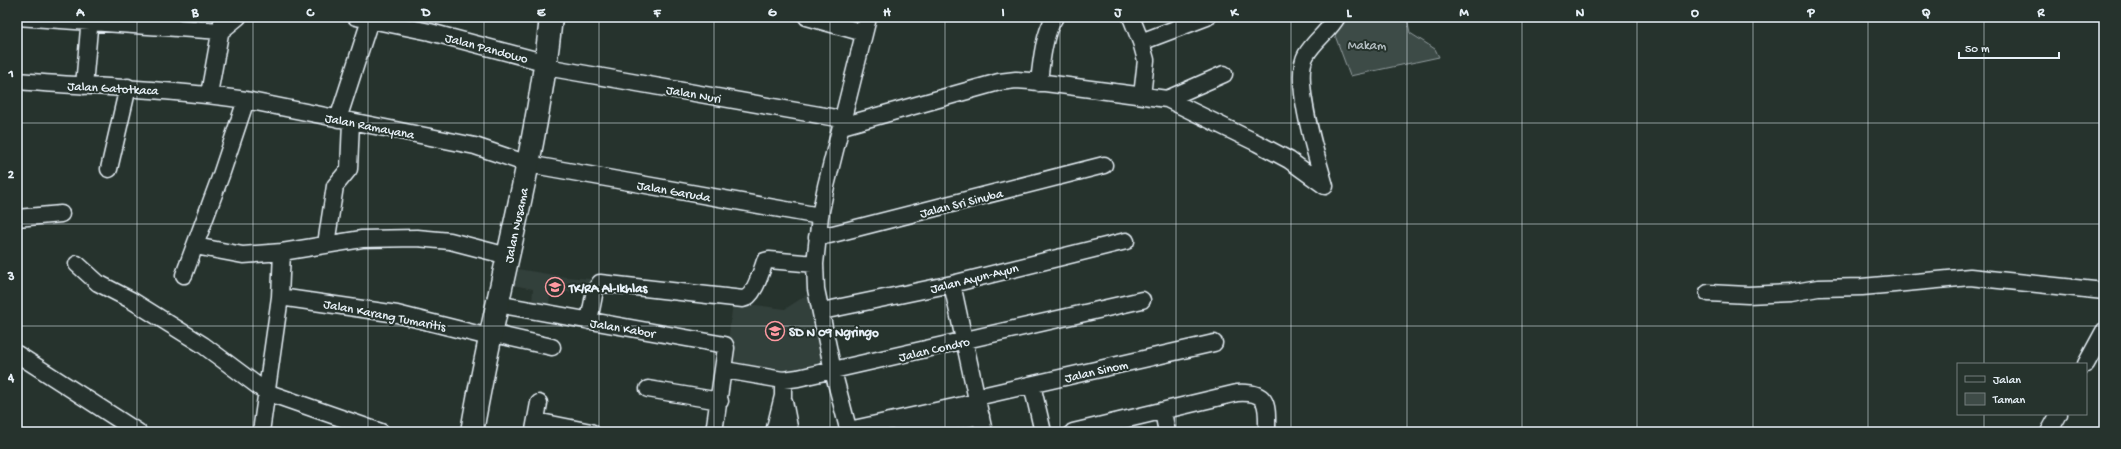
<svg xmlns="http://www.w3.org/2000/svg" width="2121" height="449" font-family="'Gochi Hand',sans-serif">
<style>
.built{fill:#333f3a}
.green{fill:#3e4b47;stroke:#939ea0}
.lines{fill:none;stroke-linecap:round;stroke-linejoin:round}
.street-casing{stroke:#e8f1f8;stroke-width:19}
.secondary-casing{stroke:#e8f1f8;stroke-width:25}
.street{stroke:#26332d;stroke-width:16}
.secondary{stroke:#26332d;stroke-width:22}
.grid{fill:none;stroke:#e8f1f8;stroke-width:1;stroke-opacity:0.55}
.labels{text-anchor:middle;stroke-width:4;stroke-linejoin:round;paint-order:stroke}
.park-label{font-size:13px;fill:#b5bfc3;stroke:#26332d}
.street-label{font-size:13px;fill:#e8f1f8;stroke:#26332d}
.poi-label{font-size:13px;font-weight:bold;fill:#e8f1f8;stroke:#26332d;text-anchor:start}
.neatline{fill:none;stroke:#e8f1f8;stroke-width:1.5}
.grid-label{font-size:13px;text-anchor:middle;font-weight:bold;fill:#e8f1f8}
</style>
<rect width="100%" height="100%" fill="#26332d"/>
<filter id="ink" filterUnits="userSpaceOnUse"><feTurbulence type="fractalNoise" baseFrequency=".025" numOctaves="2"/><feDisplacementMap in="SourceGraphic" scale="8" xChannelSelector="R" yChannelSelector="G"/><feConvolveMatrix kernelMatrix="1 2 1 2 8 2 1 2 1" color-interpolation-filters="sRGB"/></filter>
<g filter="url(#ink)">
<!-- built -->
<path class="built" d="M512,268L566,277L590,279V292H567L552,289L548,307L532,304L533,289L508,284Z
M811,292L828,366L780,376L731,367L728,342L733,302L785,309Z"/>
<!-- green -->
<path class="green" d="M1342,17H1407L1410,33L1435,49L1439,57L1350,76L1333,30Z"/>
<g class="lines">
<!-- street casing -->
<g class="street-casing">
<path id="street" d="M17,17L221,31
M356,17L430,32L547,63
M807,17L864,33
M1131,17L1141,42L1146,60L1142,96
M221,31L238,17
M1141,42L1207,17
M546,67L842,119
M17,81C93,87 170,89 246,100L475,146L528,164L820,216
M1039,83C1041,64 1044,32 1055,17
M84,86L90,17
M209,94L223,17
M1167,99L1224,74
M338,119L370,20
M842,126L999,82L1016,80L1030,81L1167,99L1257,143L1289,160L1325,186C1317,158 1292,79 1306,55C1314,41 1329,31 1337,17
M109,169L128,87
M17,218L61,214
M817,237L829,235L1104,165
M326,244L335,186L349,169L351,122
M195,246L243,255L282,252L362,239L417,238L450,241L508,256
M77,264L98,283L131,300L203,345L266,392L381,432
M184,275L221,175L246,100
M952,284L984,432
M1708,293L1748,295L1790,293L1818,288L1862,287L1970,277L2104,291
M280,297L397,314L489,337
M497,304L725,345L726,348L714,432
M822,311L952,284L1126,241
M589,321L595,290L600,283L743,299C754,297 761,272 765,261L769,260L815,264
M490,333L552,347
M17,354L138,432
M2086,364L2104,331
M725,370L783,380L798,378L1142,300
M1032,385L1043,432
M648,389L720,401
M977,397L1214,343
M784,401L790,432
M1163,412L1167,432
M536,421L591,432
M534,430L539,403
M849,430L977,402
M261,432L280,297L282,252
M774,432L783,396V380
M849,432L833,371L816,289L815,264L820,216L826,186L867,22V17
M901,432L981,416
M1073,432L1237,393C1270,391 1267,406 1267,432
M2049,432L2059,414"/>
</g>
<!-- secondary casing -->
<g class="secondary-casing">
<path id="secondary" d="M472,432C495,293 537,157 551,17"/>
</g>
<!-- street -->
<use href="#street" class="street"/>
<!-- secondary -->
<use href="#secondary" class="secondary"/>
</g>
</g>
<!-- grid -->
<path class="grid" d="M137,17V432M253,17V432M368,17V432M484,17V432M599,17V432M714,17V432M830,17V432M945,17V432M1060,17V432M1176,17V432M1291,17V432M1407,17V432M1522,17V432M1637,17V432M1753,17V432M1868,17V432M1984,17V364M17,123H2104M17,224H2104M17,326H2104M1984,414V432"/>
<!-- icons -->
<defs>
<g id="school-ring" transform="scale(1)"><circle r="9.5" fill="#26332d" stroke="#ff9aa2" stroke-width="1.5"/><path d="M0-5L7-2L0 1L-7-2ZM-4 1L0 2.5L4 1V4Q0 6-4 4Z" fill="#ff9aa2"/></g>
</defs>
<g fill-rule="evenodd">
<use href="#school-ring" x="555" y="287"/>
<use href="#school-ring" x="775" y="331"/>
</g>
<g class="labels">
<!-- park labels -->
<g class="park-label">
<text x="1367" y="49">Makam</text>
</g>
<!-- street labels -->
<g class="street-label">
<text transform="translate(487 47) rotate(15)" y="5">Jalan Pandowo</text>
<text transform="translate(113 87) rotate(3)" y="5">Jalan Gatotkaca</text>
<text transform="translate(694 93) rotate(10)" y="5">Jalan Nuri</text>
<text transform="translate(370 125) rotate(11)" y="5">Jalan Ramayana</text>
<text transform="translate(674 190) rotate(10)" y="5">Jalan Garuda</text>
<text transform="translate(961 202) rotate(-14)" y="5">Jalan Sri Sinuba</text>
<text transform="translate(515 225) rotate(-78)" y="5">Jalan Nusama</text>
<text transform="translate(974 277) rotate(-14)" y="5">Jalan Ayun-Ayun</text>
<text transform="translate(385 314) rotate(11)" y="5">Jalan Karang Tumaritis</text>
<text transform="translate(623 327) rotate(10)" y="5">Jalan Kabor</text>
<text transform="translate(934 348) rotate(-13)" y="5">Jalan Condro</text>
<text transform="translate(1096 370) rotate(-13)" y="5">Jalan Sinom</text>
</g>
<!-- poi labels -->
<g class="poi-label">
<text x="569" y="292">TK/RA Al-Ikhlas</text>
<text x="789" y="336">SD N 09 Ngringo</text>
</g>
</g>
<!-- margin -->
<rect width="2121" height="449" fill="none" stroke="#26332d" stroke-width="44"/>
<!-- legend -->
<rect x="1957" y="363" width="130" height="52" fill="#26332d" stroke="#747f7e"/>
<rect x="1965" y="376" width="20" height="6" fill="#26332d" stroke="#747f7e"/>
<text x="1993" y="383" font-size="12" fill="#e8f1f8">Jalan</text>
<rect x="1965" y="393" width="20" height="12" fill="#3e4b47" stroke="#747f7e"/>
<text x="1993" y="403" font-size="12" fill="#e8f1f8">Taman</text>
<!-- scale -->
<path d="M1959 52v6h100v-6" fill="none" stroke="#e8f1f8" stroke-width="2"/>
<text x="1965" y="52" font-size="12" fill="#e8f1f8" stroke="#26332d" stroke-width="3" paint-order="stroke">50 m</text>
<rect x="22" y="22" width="2077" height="405" class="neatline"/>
<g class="grid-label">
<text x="80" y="16">A</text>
<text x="195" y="16">B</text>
<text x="310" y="16">C</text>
<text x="426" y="16">D</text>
<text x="541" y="16">E</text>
<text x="657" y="16">F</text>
<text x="772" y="16">G</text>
<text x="887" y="16">H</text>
<text x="1003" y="16">I</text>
<text x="1118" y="16">J</text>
<text x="1234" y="16">K</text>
<text x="1349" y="16">L</text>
<text x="1464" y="16">M</text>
<text x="1580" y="16">N</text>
<text x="1695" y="16">O</text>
<text x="1811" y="16">P</text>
<text x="1926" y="16">Q</text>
<text x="2041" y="16">R</text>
<text x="11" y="77">1</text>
<text x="11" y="178">2</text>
<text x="11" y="280">3</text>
<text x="11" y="381">4</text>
</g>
</svg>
